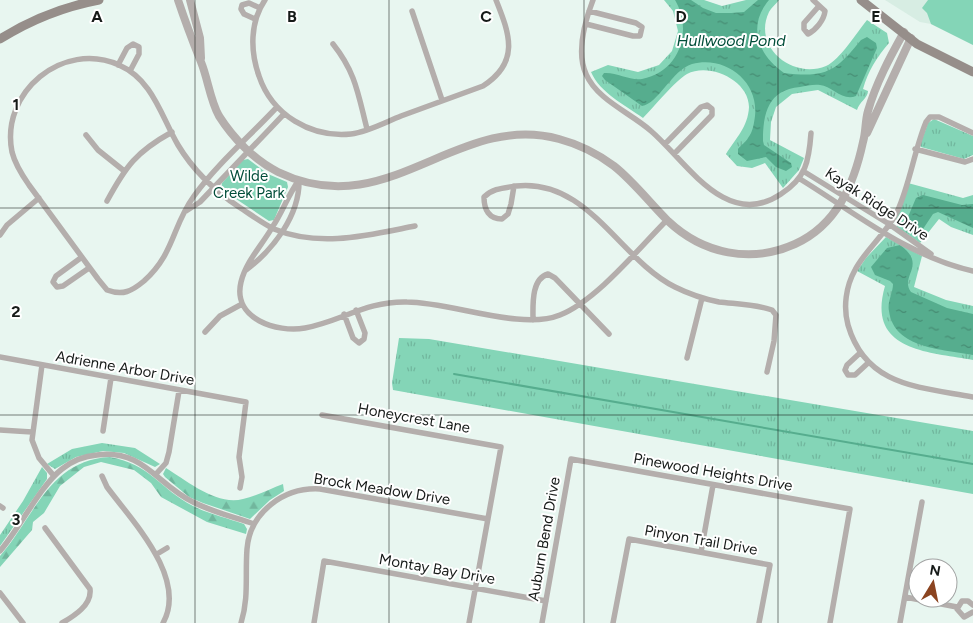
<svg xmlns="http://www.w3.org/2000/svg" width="973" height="623" font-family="Figtree,sans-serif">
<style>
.built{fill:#d7ede3}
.grass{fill:url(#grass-tufts)}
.forest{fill:url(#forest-firs)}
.green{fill:#84d5b7}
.water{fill:url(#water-ripples)}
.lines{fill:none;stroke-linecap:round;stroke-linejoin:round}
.stream{stroke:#56ad8e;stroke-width:2}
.minor{stroke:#b4aeac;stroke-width:5.5}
.tertiary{stroke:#b4aeac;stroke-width:8}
.secondary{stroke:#968e8a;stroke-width:9}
.grid{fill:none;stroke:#161a18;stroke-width:1;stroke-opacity:0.55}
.labels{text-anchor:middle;stroke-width:4;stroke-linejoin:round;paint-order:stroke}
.park-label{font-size:15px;fill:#004d39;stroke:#fff}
.street-label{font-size:15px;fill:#161a18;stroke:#fff}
.water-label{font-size:16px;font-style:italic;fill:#004d39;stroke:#fff}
.grid-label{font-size:16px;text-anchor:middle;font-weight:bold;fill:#161a18;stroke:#fff;stroke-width:4;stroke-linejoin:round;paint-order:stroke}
</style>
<defs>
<pattern id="grass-tufts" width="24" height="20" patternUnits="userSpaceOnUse" patternTransform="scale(1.25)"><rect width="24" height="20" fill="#84d5b7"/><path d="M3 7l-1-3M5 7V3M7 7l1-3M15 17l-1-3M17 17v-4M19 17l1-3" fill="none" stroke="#71b69d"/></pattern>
<pattern id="forest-firs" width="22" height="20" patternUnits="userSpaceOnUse" patternTransform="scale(1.25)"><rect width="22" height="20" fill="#84d5b7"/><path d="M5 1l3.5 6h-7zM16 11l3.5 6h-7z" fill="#71b69d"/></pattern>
<pattern id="water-ripples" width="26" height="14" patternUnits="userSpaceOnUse" patternTransform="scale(1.25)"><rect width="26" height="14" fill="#56ad8e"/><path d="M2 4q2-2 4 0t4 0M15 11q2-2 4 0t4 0" fill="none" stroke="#468c73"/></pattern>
</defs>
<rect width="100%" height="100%" fill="#e8f6f0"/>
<!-- built -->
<path class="built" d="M885,0H973V45L931,24L920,22Z"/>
<!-- grass -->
<path class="grass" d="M664,0H704L722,6L746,0H779C776,4 771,8 769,12C752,47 793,80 826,66C840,60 857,32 867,20L887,33L889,43C877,57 868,71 863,89L868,91C868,98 859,102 857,110L818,90L792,94L776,107L771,122L770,140L804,158L799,170L783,188L765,163L752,168L737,166L726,154C736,138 748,127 749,107C749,80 709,62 687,74C675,81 654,107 643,118C625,105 600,93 591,72L608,65L638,72L659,65L672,51L678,31L673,11Z
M934,119L973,136V155L964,159L921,147L920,145L928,123Z
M908,183L963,198L973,195V235L951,227L939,219L920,243L897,227L896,219Z
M886,237L922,256L914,287L946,300L973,306V360C928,352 866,351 885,286L857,271L866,258Z
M399,338L429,339L973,431V494L393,390L392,383Z
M102,443L135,448L160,464L155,467L124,453L103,451L76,457L55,469L47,464L72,449Z
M42,467L47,473V479L0,546V535L23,501Z"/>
<!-- forest -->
<path class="forest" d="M110,457C150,464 160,489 193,506C209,514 227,518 244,524L247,529L246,534L207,522L161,497L151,483L134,470L101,462L84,467L60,486L44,513L33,522L32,530L0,567V556C35,516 49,460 110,457Z
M166,468C187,481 217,506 243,499C256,496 270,489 283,484L284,491L270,500L250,519L203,503L189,497L165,477L163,474Z"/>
<!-- green -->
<path class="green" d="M928,0H973V45L931,24L927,13L922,8Z
M248,159L268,174L287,182L288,187L274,220L269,221L221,189L222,183L243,160Z"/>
<!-- water -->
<path class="water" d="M675,0H691L703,8L716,13H731L744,12L758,0H769C747,26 758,55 784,73C826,78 835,72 861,40L867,37L876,43L877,48L856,96C843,102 832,86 820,85C814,84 806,86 800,87C768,90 763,113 763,141L764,145L791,163L792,167L786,171L776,167L766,157L747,161L738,154V149C741,145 746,142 748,138C753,132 754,123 755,116C759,81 725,55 692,64C672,70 658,104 642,106L605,80L602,76L604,73C617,72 630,81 642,79C680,72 693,30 675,0Z
M923,195L962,205L973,204V228L938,212L933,214L921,232L913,233L906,227L905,224L916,198Z
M900,245C928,265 899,276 911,292L947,308L973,314V355C943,349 894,349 889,311C887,302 893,293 893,284L890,281L875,275L871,267L887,248Z"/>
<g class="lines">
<!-- stream -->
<path class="stream" d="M454,374L973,464"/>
<!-- minor -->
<path class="minor" d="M265,0C250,22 250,51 259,76C272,115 311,138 351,134C368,132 386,122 401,116C429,106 456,96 483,86C520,62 510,35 496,0
M593,0C585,21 576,52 586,74C597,100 631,113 651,131C686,161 726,231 781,194C806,178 809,161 811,133
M813,0L825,11C824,20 816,30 808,34L804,29V23L819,6
M412,11L442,100
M255,19L244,14L241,9L242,5L249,3L260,8
M586,24L633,36H640L642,27L636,23L589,11
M333,44C356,73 358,94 367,129
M118,65L127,48L133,44L139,47V54L130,71
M277,107C249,137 217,164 194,196C172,226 175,253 144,281C132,291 123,296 107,290L98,279L29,185C22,175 15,164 12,152C0,92 63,40 119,65C153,80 161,116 178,145C193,170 215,191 239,207C250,214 262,223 274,229C320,248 369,235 415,226
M973,133L939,117H930L926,122C914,151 910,184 897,212C886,234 866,249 855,270C846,286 843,307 848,325C866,387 920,387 973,397
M86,135L98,150L123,170
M665,144L701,107L707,105L712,109V115L675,153
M915,149L965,162L973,159
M803,171L889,224L931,254
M800,179C854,212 909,257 973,271
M299,180C288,195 283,211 273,226C263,244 246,261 241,282C232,319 277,333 305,328C342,321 366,301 407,302C451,302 521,331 560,315C597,300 638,249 667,220
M514,186L511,204L508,214L502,219C489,219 484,210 484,197C493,188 504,188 516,186C588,178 619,259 675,287C689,294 704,299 719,302C736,304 755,304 772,310L776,315L774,341L767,372
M107,201C126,166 136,152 172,132
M186,211L200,202L284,114
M0,235L7,225L39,198
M82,257L56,276L53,282L57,287L63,286L89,268
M246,270C273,250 300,215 299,180
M344,314L353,338L359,343L364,339L365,333L356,310
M533,320C533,305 531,279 548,274L555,278L609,334
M205,332L220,316L242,304
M860,353L847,365L845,370L848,375H855L868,363
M0,357L246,402L239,457L242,477L240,488
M687,358L702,298
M42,365L32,440L39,458L54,476
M322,415L501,447L469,623
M0,430L32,432
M103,431L111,378
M156,474L166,463L169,452L179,391
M102,476L107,487C132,521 188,578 163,623
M0,506L3,508
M45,528L90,589C92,605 74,616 62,623
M0,551C20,528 40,486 62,469C72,461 85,456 97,455C144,449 157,485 193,502C212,512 234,517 254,524
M701,552L713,485
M157,554L167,548
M0,593L23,623
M905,597L957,607
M973,605L968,601H962L957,609L964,617L973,612
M241,623C249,598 245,575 247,549C250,512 284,487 320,489L488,519
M314,623L324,561L546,601
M542,623L571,459L850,509L830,623
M613,623L629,539L770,565L759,623
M900,623L922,502"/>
<!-- tertiary -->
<path class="tertiary" d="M178,0C185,21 193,42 201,62C208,79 210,100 219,116C233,138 254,160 278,172C388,225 456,111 559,139C578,144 598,154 614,166C633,181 650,203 668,221C703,254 751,264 795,244C837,225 854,184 863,142C866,132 865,121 868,111C876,83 890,57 904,32
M190,0L200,38L201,58
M867,133L911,38"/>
<!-- secondary -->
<path class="secondary" d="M861,0L917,44L973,72
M0,39C32,19 62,7 99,0"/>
</g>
<!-- grid -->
<path class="grid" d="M195,0V623M389,0V623M584,0V623M778,0V623M0,208H973M0,415H973"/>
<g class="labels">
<!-- park labels -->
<g class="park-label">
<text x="249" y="181">Wilde<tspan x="249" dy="17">Creek Park</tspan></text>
</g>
<!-- street labels -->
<g class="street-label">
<text transform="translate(877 204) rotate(33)" y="5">Kayak Ridge Drive</text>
<text transform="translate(125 368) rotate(10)" y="5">Adrienne Arbor Drive</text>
<text transform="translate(414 418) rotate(10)" y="5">Honeycrest Lane</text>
<text transform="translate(713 472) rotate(10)" y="5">Pinewood Heights Drive</text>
<text transform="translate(382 489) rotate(9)" y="5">Brock Meadow Drive</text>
<text transform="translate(544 539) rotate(-80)" y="5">Auburn Bend Drive</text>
<text transform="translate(701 540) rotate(10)" y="5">Pinyon Trail Drive</text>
<text transform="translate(437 569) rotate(10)" y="5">Montay Bay Drive</text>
</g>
<!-- water labels -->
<g class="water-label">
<text x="731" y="46">Hullwood Pond</text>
</g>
</g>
<g class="grid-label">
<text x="97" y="22">A</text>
<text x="292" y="22">B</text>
<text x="486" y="22">C</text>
<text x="681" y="22">D</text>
<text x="876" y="22">E</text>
<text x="16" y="110">1</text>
<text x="16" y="317">2</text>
<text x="16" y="525">3</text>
</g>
<!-- north arrow -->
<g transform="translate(933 583) rotate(10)"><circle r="24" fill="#ffffff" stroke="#a2a3a3"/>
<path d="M0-4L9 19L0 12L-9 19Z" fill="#8b4420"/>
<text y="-8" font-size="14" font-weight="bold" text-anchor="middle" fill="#161a18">N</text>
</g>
</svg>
